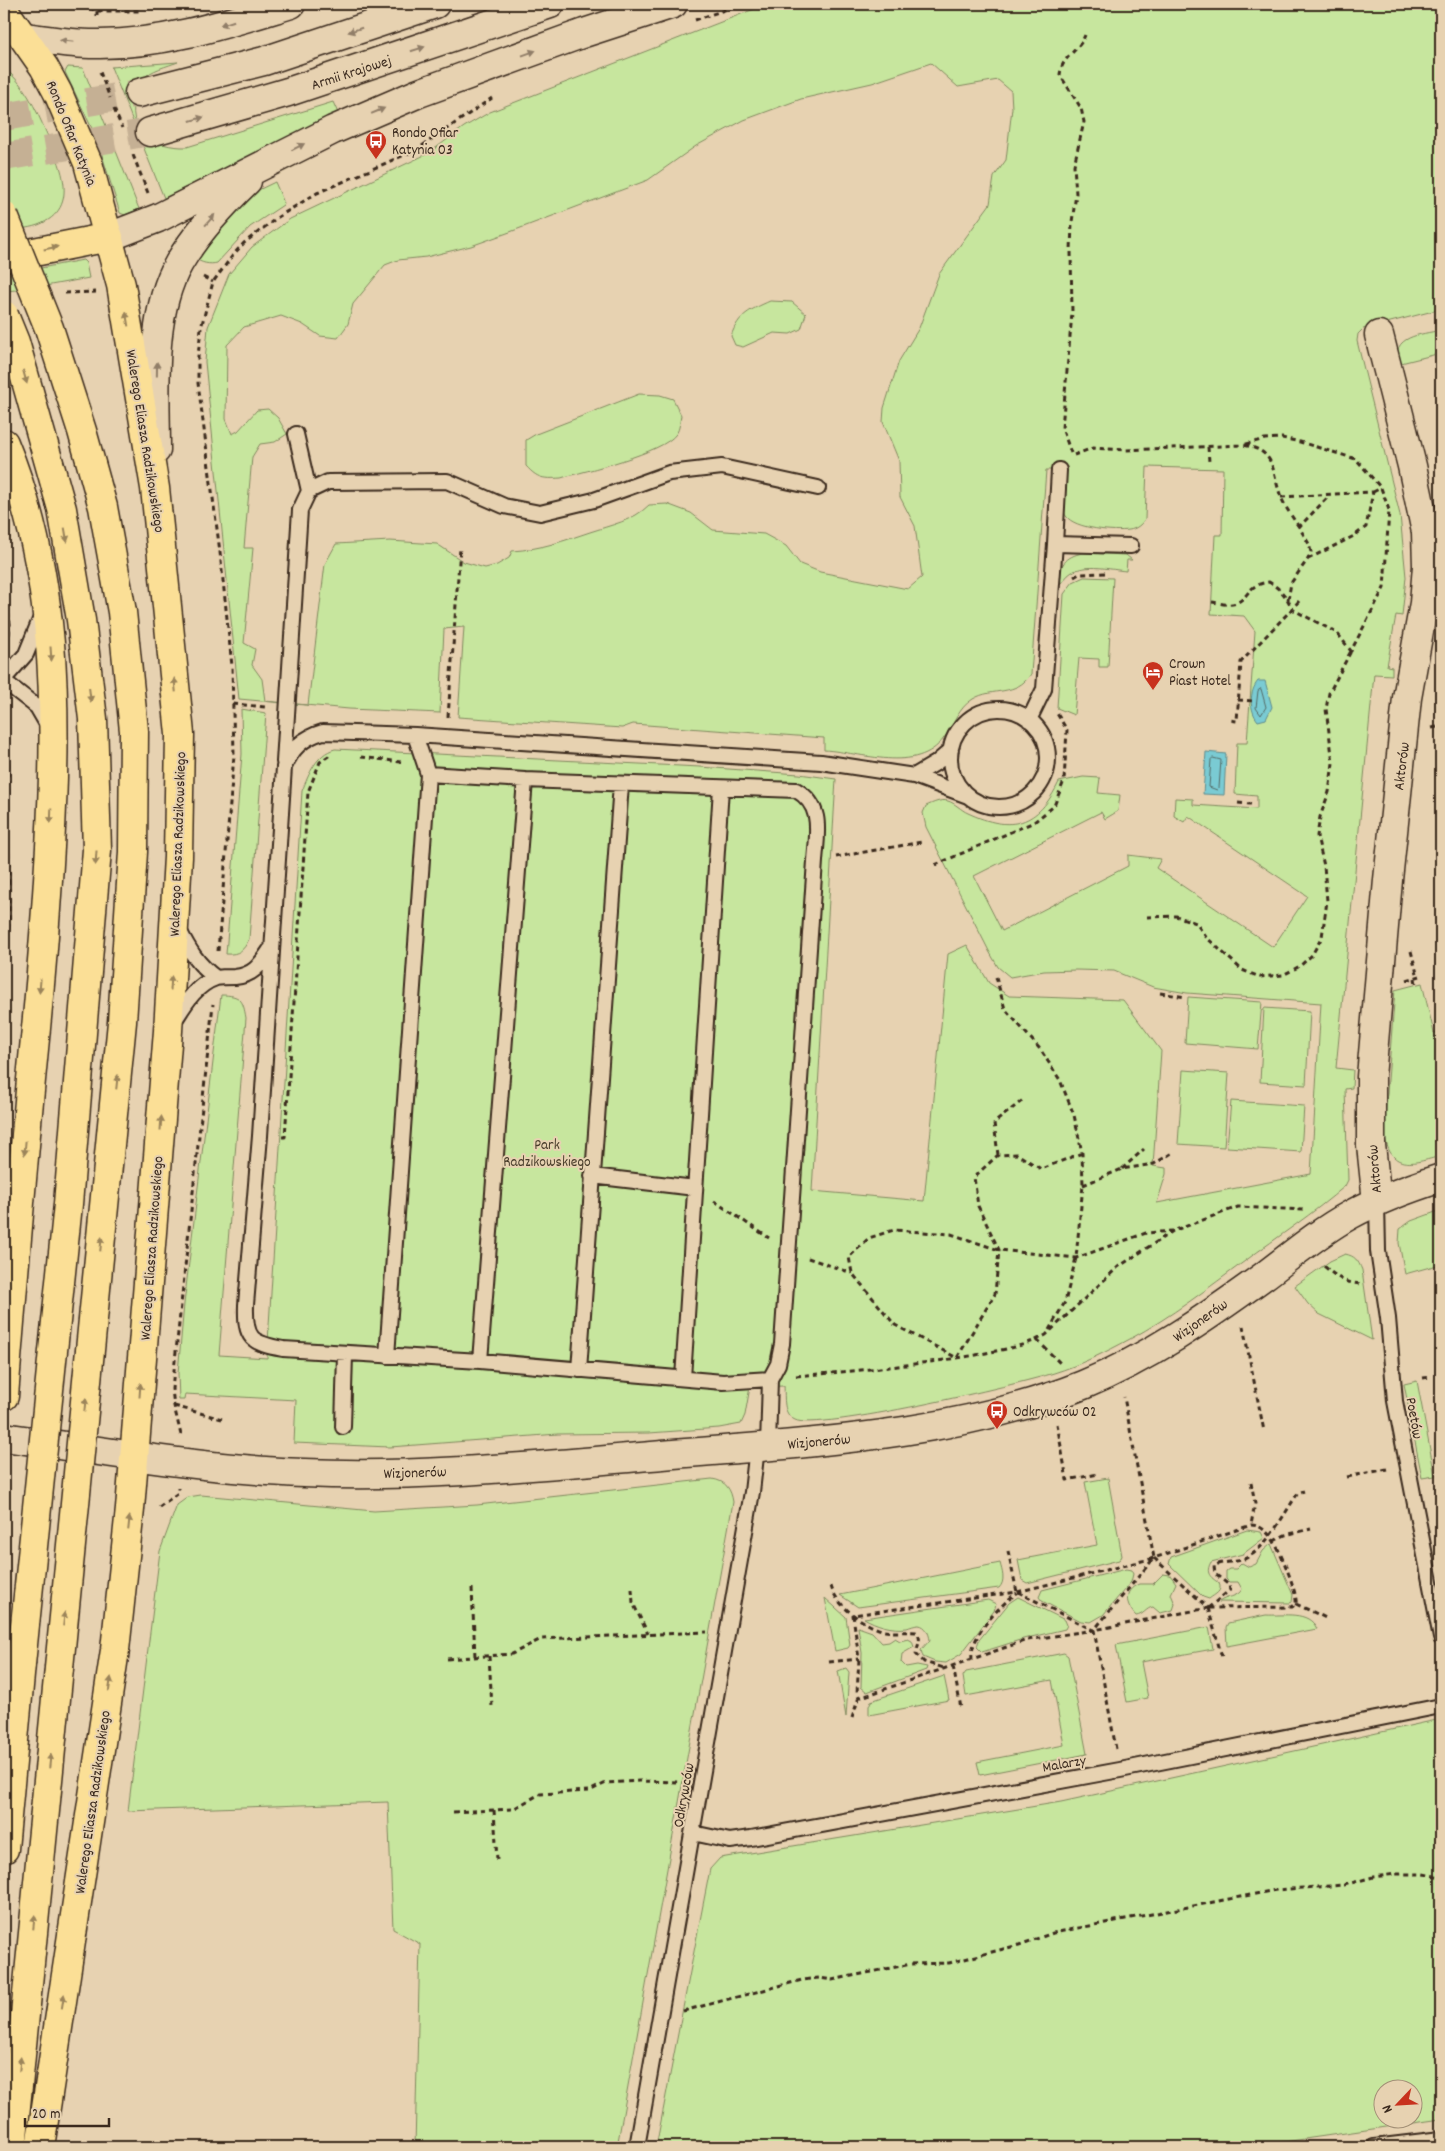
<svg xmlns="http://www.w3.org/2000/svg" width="1445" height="2151" font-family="Dekko,sans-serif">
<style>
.green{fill:#c7e69e;stroke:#81885e;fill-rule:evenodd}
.water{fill:#7acbd3;stroke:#618b8b}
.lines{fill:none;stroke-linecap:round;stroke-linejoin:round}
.shore{stroke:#546a66;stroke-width:1}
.secondary-tunnel{stroke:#c5b094;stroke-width:28;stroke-dasharray:28 14;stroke-linecap:butt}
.service-casing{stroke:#3b2a1e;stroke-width:18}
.minor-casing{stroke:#3b2a1e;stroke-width:31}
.secondary-casing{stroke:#3b2a1e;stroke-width:31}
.primary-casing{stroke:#3b2a1e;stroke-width:31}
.path{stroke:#3b2a1e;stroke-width:3;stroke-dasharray:5 4;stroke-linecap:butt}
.service{stroke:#e7d2b1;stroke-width:14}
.minor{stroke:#e7d2b1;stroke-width:28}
.secondary{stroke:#e7d2b1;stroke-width:28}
.primary{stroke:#fbdf96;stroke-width:28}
.primary-bridge-casing{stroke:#3b2a1e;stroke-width:31;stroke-linecap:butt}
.primary-bridge{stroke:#fbdf96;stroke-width:28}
.oneway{fill:#917e68}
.oneway2{fill:#9b845a}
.labels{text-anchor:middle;stroke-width:4;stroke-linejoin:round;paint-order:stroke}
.street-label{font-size:15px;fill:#3b2a1e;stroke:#e7d2b1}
.poi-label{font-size:15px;fill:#3b2a1e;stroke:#e7d2b1;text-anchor:start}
.park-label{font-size:15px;fill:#493d2b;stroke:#e7d2b1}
</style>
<rect width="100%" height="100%" fill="#e7d2b1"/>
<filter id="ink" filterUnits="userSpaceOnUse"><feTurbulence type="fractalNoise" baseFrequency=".02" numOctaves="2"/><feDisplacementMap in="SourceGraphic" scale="10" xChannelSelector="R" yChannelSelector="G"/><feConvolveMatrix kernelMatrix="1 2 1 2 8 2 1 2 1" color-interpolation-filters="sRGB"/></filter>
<g filter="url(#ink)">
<!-- green -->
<path class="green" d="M767,4H1441V309L1363,329L1358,334L1357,341L1400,515L1406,577L1402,616L1396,615L1387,666L1392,667V675L1374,674L1336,1068L1353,1070L1352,1088L1345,1089L1348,1180L1345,1186C1314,1213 1279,1236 1245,1261C1208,1288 1171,1317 1130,1339C1106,1352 1080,1365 1054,1373C1020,1384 817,1432 795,1420C782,1414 785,1398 784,1386L750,1387L745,1415L741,1424L719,1428L649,1433L558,1434L390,1447L294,1443L296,1400L185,1394L184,1400H179L178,1373L184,1304L221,995C241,995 243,1000 246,1018L219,1355L267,1358L302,791C309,774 316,754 335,749L700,767L799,774L836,779L812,1191L924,1201L948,954L967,945L989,983L1009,996L1123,1000L1161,1051L1153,1166L1166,1168V1174L1157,1203L1311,1174L1321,1003L1187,993L1153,987L1114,971L1076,970L1044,971L1010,977L998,967L989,951L926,827L923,813L926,806C933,803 941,799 948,801C955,803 961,810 968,813C1011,833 1038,826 1059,782L1083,777L1100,778L1098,793L1120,795L1118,811L1105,819L1101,812L974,876L1002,931L1128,866V855L1161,859L1156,868L1273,947L1307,896L1188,816L1184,822L1174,816L1175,798L1193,799V805L1257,809V796L1235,794L1237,743H1247L1255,631L1244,616L1211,614L1215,535H1222L1223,469L1147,467L1145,519C1141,525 1136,529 1129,530C1115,532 1075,529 1066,516C1058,506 1064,483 1065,470H1046L1031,674C1016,697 993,687 973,699C958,708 954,725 944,738C917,775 861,752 824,750V738L633,724L622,728L458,717L464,627L444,629L440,713L349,709L239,699L205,362L208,327L229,274L252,247L290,219L429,153L464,127L490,112ZM931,63L958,87L998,80L1011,91L1012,108L1006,160L994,177L990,204L939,274L919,328L899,361L884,408L883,422L899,461L900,497L915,526L922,577L908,589L820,572L800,564L786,546L764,534L713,530L691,513L667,504L649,505C633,521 611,525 590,532C563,541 542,549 512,551L509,558L497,565L485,568L464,562L437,544L390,541L336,544L325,564L308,705L265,701L262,679L252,665L255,649L244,643L253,548H244L252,457L260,444L275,442L287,434L278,418L268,409L257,410L238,431L232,434L226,419L227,345L244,327L281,316L302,324L320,336L338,338L348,324L353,304L385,265L398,260L426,257L471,246L510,232L648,180L696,146L744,120L801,99L872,83Z
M178,62C168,66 150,70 143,79C140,83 139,90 137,94C123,131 155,148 187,147L333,102L338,113L164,198L111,67Z
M68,67L83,68L139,209L125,215L120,213L97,139L65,72Z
M4,68C24,83 36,109 46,132C59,162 83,208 38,225C27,229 15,229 4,231Z
M275,182L284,203L283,205L250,227L217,263C210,265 200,263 195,258L248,195Z
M83,260L86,263L89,278L29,289L4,291V275Z
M770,301L792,302L806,314L801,329L790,334L774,333L743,347L735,345L731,336C739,314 750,310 770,301Z
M1441,330V353L1397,364C1392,335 1420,335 1441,330Z
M639,394L660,395L673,399L681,415C680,420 680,429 676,434C663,453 585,471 561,478C543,479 538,479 526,466V440L536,434Z
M1083,553L1126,555L1132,560H1127L1126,571C1106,569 1074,560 1063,582L1058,583C1059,566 1065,556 1083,553Z
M1084,577L1113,578L1108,667H1099V659L1079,658L1074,715L1057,708L1064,594L1073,582Z
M241,709L266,713L249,939C244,950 239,955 226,954L242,754Z
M1422,983L1434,1033L1441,1032V1156C1411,1164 1390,1172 1384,1132L1395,990Z
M1188,997L1262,1002L1258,1049L1185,1043Z
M1264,1008L1310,1011L1306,1085L1260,1082Z
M1183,1070L1229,1073L1224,1147L1178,1144Z
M1231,1101L1304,1106L1301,1152L1227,1147Z
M1441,1210V1264L1405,1274L1399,1243L1400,1229L1411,1221Z
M1345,1254C1355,1256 1358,1260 1362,1270L1372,1340L1319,1314L1308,1304L1295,1286L1330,1261Z
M1417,1381L1435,1476L1422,1478L1404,1384Z
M1108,1478L1122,1556L1119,1560L1027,1583L1022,1580L1018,1560L1097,1545L1085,1482Z
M712,1479C726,1481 731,1489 733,1502L617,2147H415L420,1944L393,1929L388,1802L128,1811L160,1551L177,1505L188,1497L201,1495L374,1511L477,1505Z
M1247,1530L1261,1532L1264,1538L1243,1554L1211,1562C1205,1573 1210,1577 1219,1583C1223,1592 1215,1594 1209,1599L1203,1597L1169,1564L1171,1557Z
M1271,1544L1293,1595L1292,1602L1290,1603L1219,1602C1226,1596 1238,1598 1242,1589L1238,1582H1229L1226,1579V1571L1229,1569H1236L1242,1563L1249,1567L1256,1564L1263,1551Z
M1000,1563C1002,1571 1006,1581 999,1588L858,1607L840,1595Z
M1126,1569L1131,1570L1133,1574L1131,1582L1103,1615L1091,1622L1081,1621L1042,1601L1039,1597L1042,1590Z
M1163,1574L1170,1575L1176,1583L1171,1594L1175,1604L1173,1610L1160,1613L1153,1607C1146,1608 1144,1615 1136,1616C1126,1605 1122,1591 1139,1584H1153Z
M1018,1597L1065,1620L1067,1625L1065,1629L1023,1639L982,1652L977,1647L979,1640L1009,1603Z
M825,1598L846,1617L850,1645L848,1648L835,1651Z
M988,1600L996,1604L994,1611L961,1654L946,1663L935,1662L923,1657L921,1650L930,1640C929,1633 926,1626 919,1625C915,1625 910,1627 907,1628C892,1630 876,1625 864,1618Z
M1266,1615C1283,1616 1309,1610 1317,1629L1227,1646L1226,1627L1228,1623Z
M858,1627L872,1632L882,1643L889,1642L895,1638L900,1641L908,1639L912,1641L914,1647L902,1654L901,1662L906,1667L917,1665L927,1667L926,1670L867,1692L861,1687L862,1653Z
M1209,1627L1213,1649L1141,1662L1148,1698L1127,1702L1116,1645Z
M1064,1653L1068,1656L1087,1754L980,1775L977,1762L1064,1745L1052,1680L966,1696L963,1676L966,1672Z
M846,1668L849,1672L846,1717L838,1671Z
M944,1676L949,1700L869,1715V1706L871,1701Z
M1441,1719V2119L1250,2147H656L710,1869L720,1858L1061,1802ZM1382,2088H1412V2118H1382Z"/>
<!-- water -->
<path class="water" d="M1258,681H1265L1272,707L1266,719L1258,721C1249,710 1249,692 1258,681Z
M1206,752L1226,754L1224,795L1203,794Z"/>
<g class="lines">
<!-- shore -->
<path class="shore" d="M1261,689L1266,707L1261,715L1256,708L1258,691Z
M1213,758L1221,760L1219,788L1217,790L1209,787L1211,760Z"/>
<!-- secondary-tunnel -->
<path class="secondary-tunnel" d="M4,117L139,93
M4,157L150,132"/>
<!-- service casing -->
<g class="service-casing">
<path id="service" d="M296,434L309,491
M1055,544L1059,470
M4,679L26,654L42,615
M4,681L37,707L48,726
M950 758a49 49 0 1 1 98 0a49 49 0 1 1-98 0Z
M1029,720L1044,689L1055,544L1131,546
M284,762L300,510L309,491L328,482L447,481L504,506L540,513L594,500L669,473L722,467L818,488
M428,774L525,780L796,790C824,806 817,833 815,861L782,1344L778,1364L770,1379L723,1382L480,1361L283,1349C251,1343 245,1339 246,1305L260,1136L284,767C292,749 302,738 323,732L415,735L821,762L914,776L968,796
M914,776L936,763L951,750
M179,930C189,950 198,965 216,978
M173,1023C184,1006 195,985 216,978C221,977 229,977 235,977C254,975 260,965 270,950
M592,1176L695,1188
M1377,1202L1378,1251L1388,1318L1395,1401L1441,1638
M387,1356L428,774L415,735
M480,1361L525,780
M579,1370L621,784
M683,1378L721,788
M343,1427L345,1354
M768,1446L770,1379
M693,1833L730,1841L751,1838L1120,1770L1441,1706
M637,2147L752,1492L757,1447
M1374,2147L1441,2139"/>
</g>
<!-- minor casing -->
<g class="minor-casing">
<path id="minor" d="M1377,1202L1371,1145V1077L1388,880L1407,698L1424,603L1427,566L1426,532L1412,466L1379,335
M4,1437C103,1451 203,1469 304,1473C439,1479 577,1461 712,1451C834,1441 968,1431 1083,1385C1149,1358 1206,1318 1264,1276C1292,1255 1319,1232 1350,1215C1379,1199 1410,1188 1441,1178"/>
</g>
<!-- secondary casing -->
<g class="secondary-casing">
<path id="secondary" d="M24,37C49,40 75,45 100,44C166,44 228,23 291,4
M139,93L264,61L435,4
M150,132L288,92L550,4
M109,237L158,218L333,130L419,93L584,33L673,4
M156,450C156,392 149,315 179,263C197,232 221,206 247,181"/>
</g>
<!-- primary casing -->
<g class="primary-casing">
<path id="primary" d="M4,10L44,67L58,93L88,163L121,285L155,488L180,734L178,857L168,1031L130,1509L115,1650L40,2147
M4,258L109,237
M4,443C57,571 58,711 50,847C46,918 40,989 33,1059C22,1172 13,1284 4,1396
M4,1849L21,1664
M12,2147L59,1668"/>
</g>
<!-- path -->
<path class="path" d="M81,4L97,11H139
M97,16V4
M695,20L742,4
M100,72L110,98
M114,109L122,128
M133,155L148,193
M203,277L213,282
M65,293L96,292
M1208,447L1209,462
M1071,453L1062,428L1072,313L1071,251L1072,222L1076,194L1074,165L1084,122L1081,108L1060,75C1062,55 1078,53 1085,35
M1074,455L1093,448L1126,450L1243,445
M1281,497L1373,492L1366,527L1354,536L1308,559
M1299,527C1293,518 1285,507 1281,497C1271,470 1277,451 1243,445L1265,439L1282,438L1300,442L1356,459L1381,488
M1074,577L1079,574L1105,573
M4,585L10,624L9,636
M1288,600L1291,583L1308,559L1311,552L1309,544L1299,527L1329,496
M1299,601L1292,609L1337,633L1351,651L1384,588L1389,510L1381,488L1373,492
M1212,602C1219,603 1229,606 1236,603C1251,596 1246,585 1269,582C1280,589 1287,596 1292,609L1241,662L1237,721L1229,720
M1238,700L1254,701
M233,704L266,707
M448,717L460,548
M1432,728L1441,726
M361,757L401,762
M1238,803L1251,804
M836,857L922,842
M935,865L1034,822L1054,806L1064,781L1067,730L1056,712
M1147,917L1176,916L1196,923L1206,937L1242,970L1260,977L1283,975L1300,966L1312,955L1322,937L1327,901L1324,866L1317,836L1320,817L1329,792L1333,763L1326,709L1329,693L1351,651
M218,951L234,755L232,666L220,552L198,383V356L201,328L213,282L233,255L244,243L278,217L317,193L416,150L492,98
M1411,951L1418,977
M996,977L1005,1009L1040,1049L1060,1080L1074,1115L1082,1153L1083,1185L1076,1258L1065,1302L1049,1330
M1415,978L1416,984
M1407,980L1420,976
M4,983L9,921L8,759L4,709
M1160,993L1186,997
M282,1137H285L308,792L320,762L330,755
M1082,1153L1041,1169L1017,1154L998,1155L974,1177L978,1206L999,1250L995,1294L957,1358L895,1325L852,1273L849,1257L869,1238L894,1230L951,1234L999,1250L1076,1258L1146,1233L1173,1231
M998,1155L994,1123L1023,1100
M1122,1169L1144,1149
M1083,1185L1122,1169L1154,1164L1172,1153
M714,1201L769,1238
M808,1258L852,1273
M1324,1266C1338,1278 1343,1283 1362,1284
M1243,1326L1264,1431
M1037,1340L1060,1363
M796,1376C856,1371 916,1365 976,1355C999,1350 1025,1347 1046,1335L1118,1267L1173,1231L1238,1207L1306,1210
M1423,1378L1431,1377
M174,1406L222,1419
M1057,1424L1067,1480L1098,1474
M181,1435L174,1406L172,1389L213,1004
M1347,1477L1387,1469
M1251,1482L1255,1503L1251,1525
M159,1507L178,1493V1488
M1274,1541L1285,1535L1311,1529
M1008,1551L1017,1592
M1154,1558L1208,1608L1094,1630L1027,1640L862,1697H859L857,1693L859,1659L853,1615L1017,1592L1154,1558L1251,1525C1260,1525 1266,1531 1271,1537C1279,1547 1298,1593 1296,1604L1292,1607L1208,1608
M831,1586C836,1606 865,1626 885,1631C895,1633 906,1631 916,1632C923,1639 917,1645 916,1654L924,1662L944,1668
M472,1588L475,1657
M632,1589L633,1603L648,1634
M1018,1592L1093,1630
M1296,1604L1328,1619
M1208,1608L1230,1590L1229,1585L1215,1574L1214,1566C1222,1561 1235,1563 1244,1559C1266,1550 1285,1512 1298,1493L1304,1491
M1208,1608L1222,1657
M489,1656L492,1707
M447,1659L512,1654L541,1639L707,1632
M972,1659C969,1637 1000,1605 1017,1593
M829,1662L859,1659
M953,1666L961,1708
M852,1718L859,1697
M1116,1749L1094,1630L1154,1558L1124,1397
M494,1810L497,1860
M453,1812L513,1809L540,1794L589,1791L606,1783L639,1781L680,1782
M683,2011L802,1980L819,1978L832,1980L911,1964L949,1963L1019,1945L1053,1933L1276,1890L1344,1885L1373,1877L1396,1874H1423L1441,1877"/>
<!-- service -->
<use href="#service" class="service"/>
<!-- minor -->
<use href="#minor" class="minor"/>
<!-- secondary -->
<use href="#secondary" class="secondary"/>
<!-- primary -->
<use href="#primary" class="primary"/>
<!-- primary-bridge casing -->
<g class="primary-bridge-casing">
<path id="primary-bridge" d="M4,216L49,328L82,431L103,507L122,612L134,731L133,852L122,1022L59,1668
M4,315L15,342L62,509L81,620L93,719L97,850L68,1204L21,1664"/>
</g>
<!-- primary-bridge -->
<use href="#primary-bridge" class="primary-bridge"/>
</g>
<!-- one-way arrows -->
<defs><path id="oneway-solid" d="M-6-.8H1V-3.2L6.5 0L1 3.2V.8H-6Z" transform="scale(1.25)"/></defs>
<g class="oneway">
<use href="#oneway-solid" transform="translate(227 23) rotate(163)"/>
<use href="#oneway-solid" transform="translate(355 30) rotate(162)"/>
<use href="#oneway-solid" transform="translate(67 41) rotate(-174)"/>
<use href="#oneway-solid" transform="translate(418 49) rotate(-18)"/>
<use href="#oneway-solid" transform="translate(529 53) rotate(-20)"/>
<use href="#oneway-solid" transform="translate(378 111) rotate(-23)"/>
<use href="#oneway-solid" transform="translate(197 119) rotate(-16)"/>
<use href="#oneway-solid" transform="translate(298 147) rotate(-27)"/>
<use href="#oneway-solid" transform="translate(210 220) rotate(-49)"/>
<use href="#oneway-solid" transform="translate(157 369) rotate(-89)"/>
</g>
<g class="oneway2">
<use href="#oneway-solid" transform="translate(51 248) rotate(-12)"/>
<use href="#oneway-solid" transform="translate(127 319) rotate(-100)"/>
<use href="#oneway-solid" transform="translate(25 377) rotate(74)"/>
<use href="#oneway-solid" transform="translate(66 535) rotate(80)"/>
<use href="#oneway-solid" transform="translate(51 654) rotate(86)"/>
<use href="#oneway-solid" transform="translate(175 685) rotate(-96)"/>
<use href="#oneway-solid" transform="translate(90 695) rotate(83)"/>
<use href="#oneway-solid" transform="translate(51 816) rotate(92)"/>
<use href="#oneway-solid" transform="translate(96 858) rotate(94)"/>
<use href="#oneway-solid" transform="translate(171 983) rotate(-86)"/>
<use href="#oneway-solid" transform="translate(40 986) rotate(95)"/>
<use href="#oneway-solid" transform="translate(117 1082) rotate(-84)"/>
<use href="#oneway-solid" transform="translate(161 1123) rotate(-86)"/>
<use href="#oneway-solid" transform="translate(25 1148) rotate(95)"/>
<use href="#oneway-solid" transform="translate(101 1244) rotate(-84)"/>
<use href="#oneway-solid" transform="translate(140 1390) rotate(-86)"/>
<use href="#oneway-solid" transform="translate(85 1405) rotate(-84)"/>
<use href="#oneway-solid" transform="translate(129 1523) rotate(-84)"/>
<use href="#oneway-solid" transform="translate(64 1619) rotate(-84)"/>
<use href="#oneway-solid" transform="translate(110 1684) rotate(-81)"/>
<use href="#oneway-solid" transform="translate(50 1761) rotate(-84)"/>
<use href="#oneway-solid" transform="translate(34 1922) rotate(-84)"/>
<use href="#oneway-solid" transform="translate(63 2001) rotate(-81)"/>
<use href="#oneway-solid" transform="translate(20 2064) rotate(-84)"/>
</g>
</g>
<!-- icons -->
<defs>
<g id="bus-pin" transform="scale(1.125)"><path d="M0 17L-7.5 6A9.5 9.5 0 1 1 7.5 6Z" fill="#c8321e" stroke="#e7d2b1"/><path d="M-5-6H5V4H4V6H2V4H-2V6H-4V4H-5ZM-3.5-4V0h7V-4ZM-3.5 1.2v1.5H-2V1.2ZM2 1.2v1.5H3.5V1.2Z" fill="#fff"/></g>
<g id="hotel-pin" transform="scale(1.125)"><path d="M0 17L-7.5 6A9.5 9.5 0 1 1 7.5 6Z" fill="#c8321e" stroke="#e7d2b1"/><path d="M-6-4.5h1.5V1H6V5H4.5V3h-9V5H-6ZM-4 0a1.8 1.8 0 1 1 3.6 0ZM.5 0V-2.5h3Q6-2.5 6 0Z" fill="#fff"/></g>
</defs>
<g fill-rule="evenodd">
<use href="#bus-pin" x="376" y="141"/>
<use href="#hotel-pin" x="1153" y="672"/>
<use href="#bus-pin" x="997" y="1411"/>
</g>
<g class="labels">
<!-- street labels -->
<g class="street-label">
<text transform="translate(351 72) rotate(-18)" y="5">Armii Krajowej</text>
<text transform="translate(72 133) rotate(68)" y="5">Rondo Ofiar Katynia</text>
<text transform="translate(146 441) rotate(81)" y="5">Walerego Eliasza Radzikowskiego</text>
<text transform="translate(1401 766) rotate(-83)" y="5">Aktorów</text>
<text transform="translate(177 844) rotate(-88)" y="5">Walerego Eliasza Radzikowskiego</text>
<text transform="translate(1374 1169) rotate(-95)" y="5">Aktorów</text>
<text transform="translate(151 1248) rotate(-86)" y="5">Walerego Eliasza Radzikowskiego</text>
<text transform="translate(1200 1320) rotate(-35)" y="5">Wizjonerów</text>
<text transform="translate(1415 1418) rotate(80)" y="5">Poetów</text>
<text transform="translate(819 1441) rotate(-5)" y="5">Wizjonerów</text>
<text transform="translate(415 1472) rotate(-2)" y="5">Wizjonerów</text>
<text transform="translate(1064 1763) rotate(-10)" y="5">Malarzy</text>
<text transform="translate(683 1795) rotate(-80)" y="5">Odkrywców</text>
<text transform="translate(92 1802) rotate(-82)" y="5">Walerego Eliasza Radzikowskiego</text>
</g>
<!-- poi labels -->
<g class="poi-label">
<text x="392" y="137">Rondo Ofiar<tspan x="392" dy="17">Katynia 03</tspan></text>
<text x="1169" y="668">Crown<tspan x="1169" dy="17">Piast Hotel</tspan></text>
<text x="1013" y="1416">Odkrywców 02</text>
</g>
<!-- park labels -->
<g class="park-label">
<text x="547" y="1149">Park<tspan x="547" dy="17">Radzikowskiego</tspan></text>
</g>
</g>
<!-- margin -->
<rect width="1445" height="2151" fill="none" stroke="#e7d2b1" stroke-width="20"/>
<rect x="10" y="10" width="1425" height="2131" fill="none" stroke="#3b2a1e" stroke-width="2" filter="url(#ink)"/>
<!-- north arrow -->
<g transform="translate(1398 2104) rotate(245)"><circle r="24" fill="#e7d2b1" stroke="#a28f76"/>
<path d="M0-4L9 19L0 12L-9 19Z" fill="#c8321e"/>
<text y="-8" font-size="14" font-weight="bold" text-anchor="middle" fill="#3b2a1e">N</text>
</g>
<!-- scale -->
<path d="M25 2118v8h84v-8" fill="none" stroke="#3b2a1e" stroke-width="2.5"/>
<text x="32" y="2118" font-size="15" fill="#3b2a1e" stroke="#e7d2b1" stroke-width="4" paint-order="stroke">20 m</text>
</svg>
